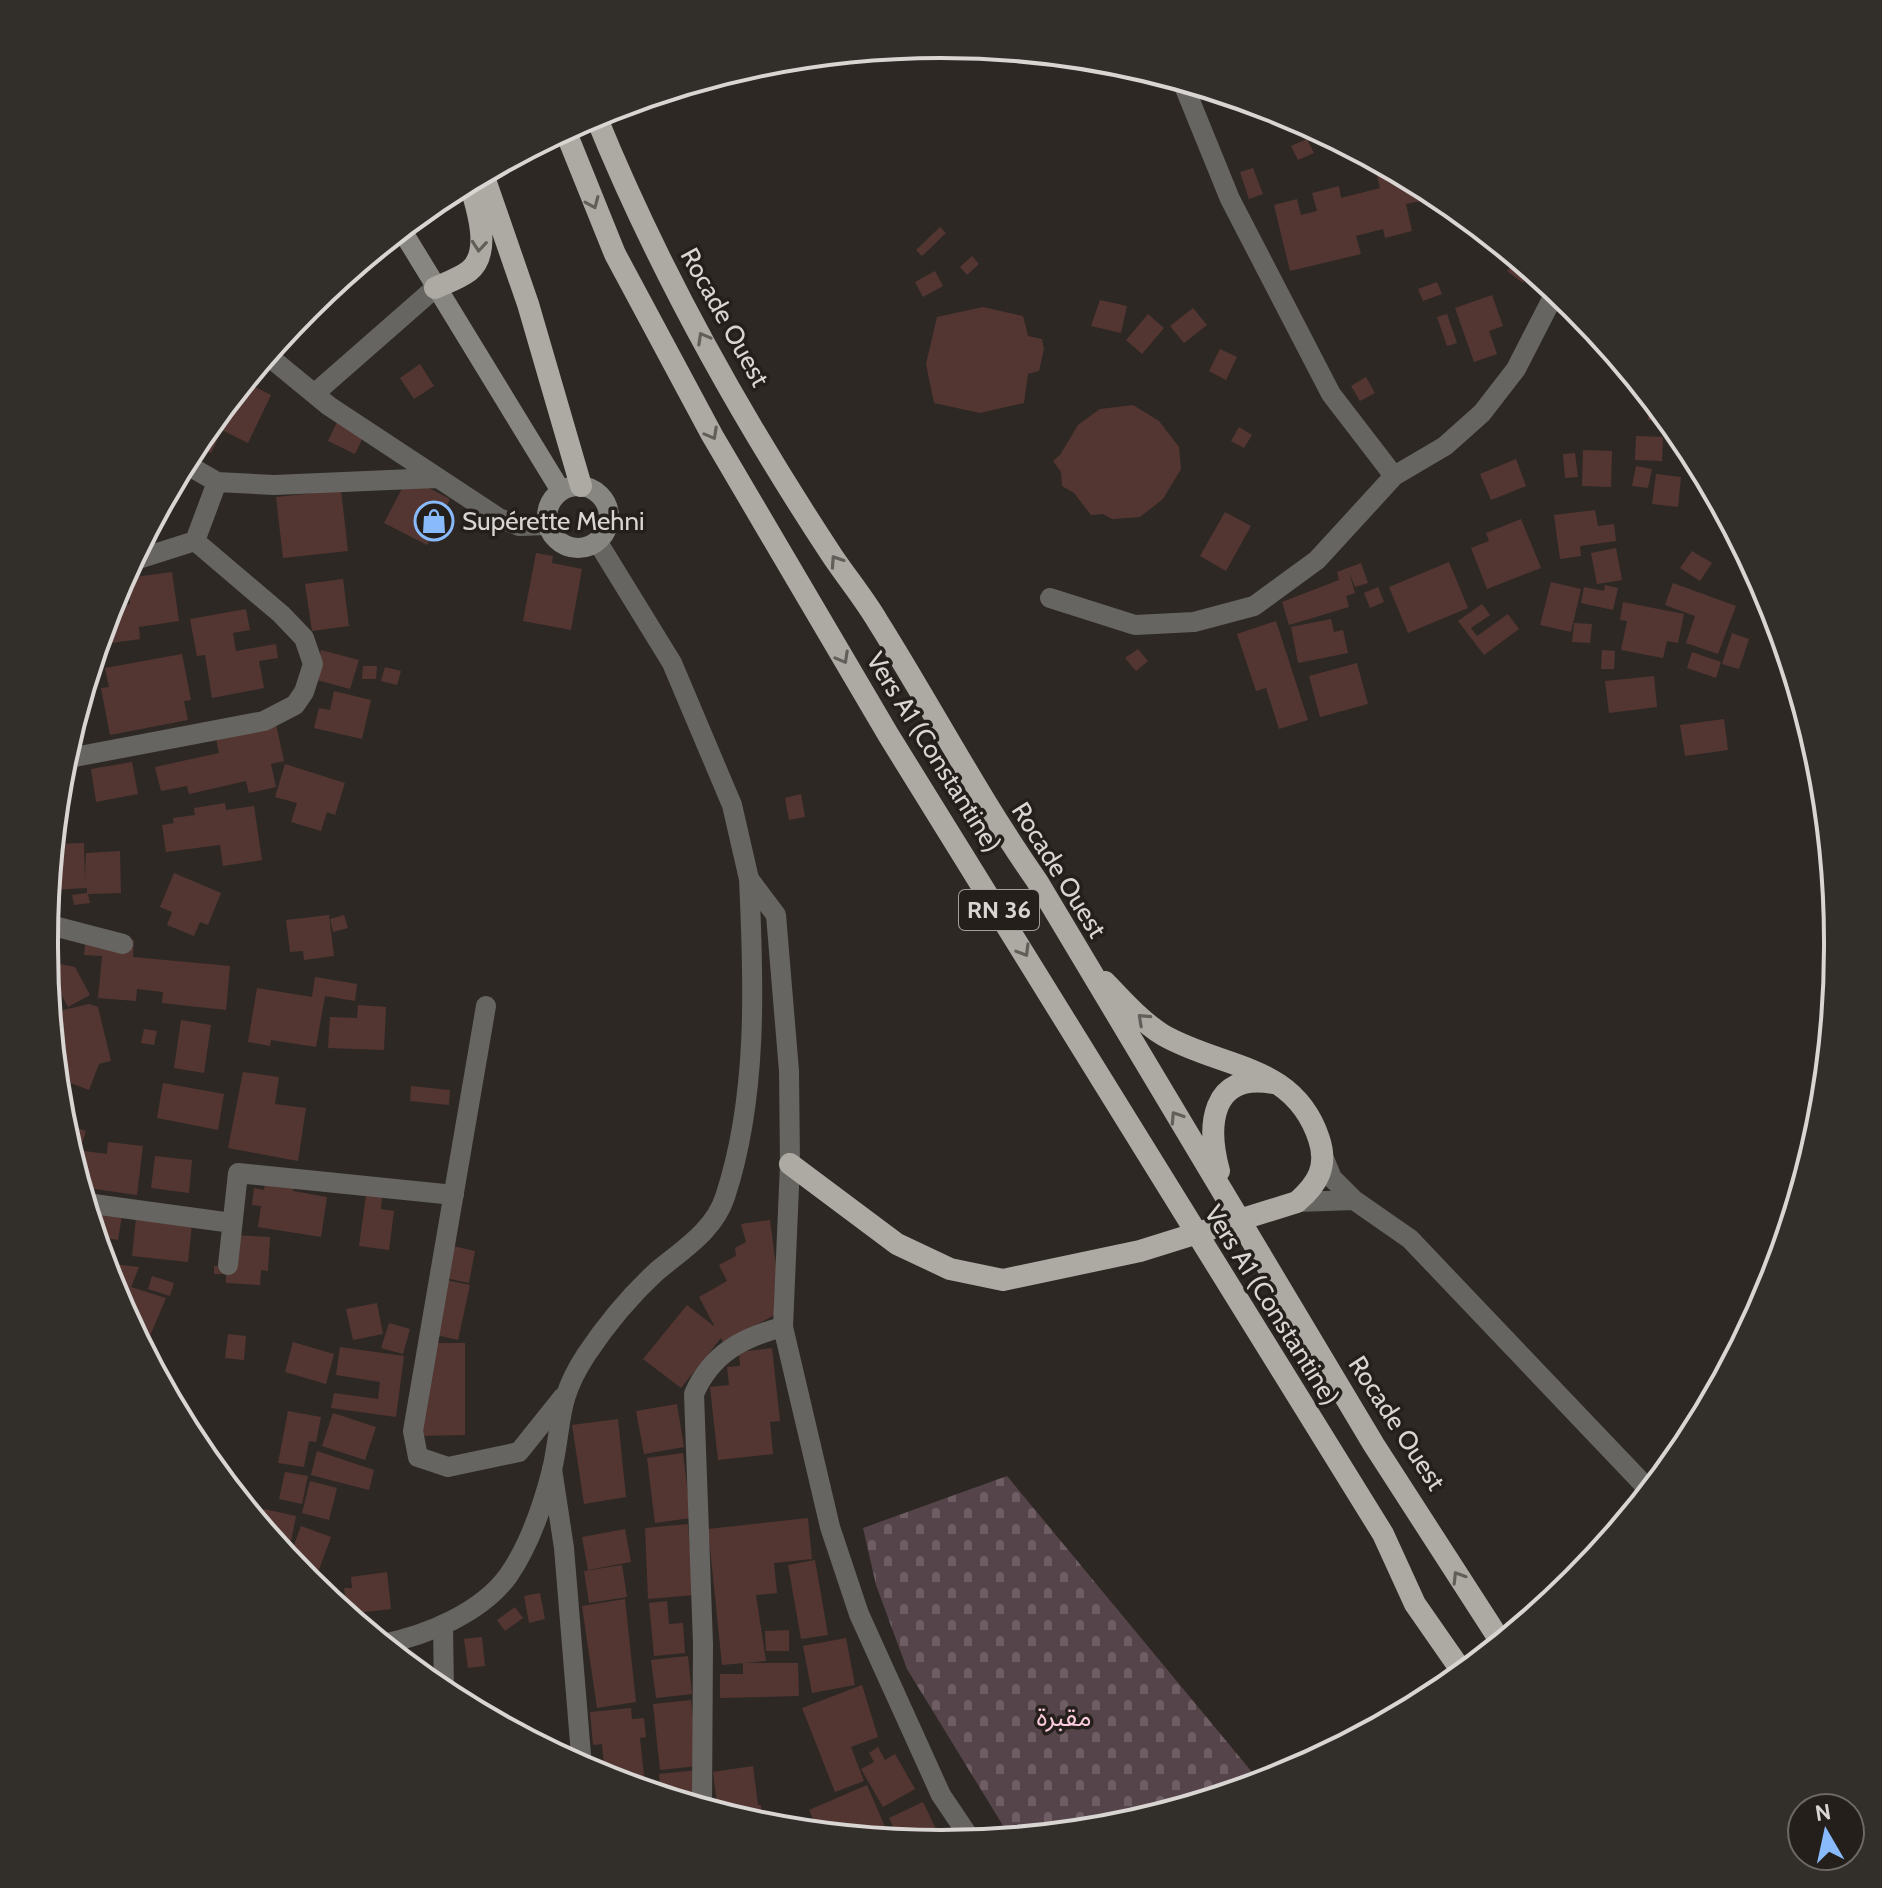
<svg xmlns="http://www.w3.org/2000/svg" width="1882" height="1888" font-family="Cabin,'Noto Sans Arabic',sans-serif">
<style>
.cemetery{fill:url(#cemetery-stones)}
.building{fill:#533632}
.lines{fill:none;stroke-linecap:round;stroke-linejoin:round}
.minor{stroke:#666561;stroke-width:20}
.tertiary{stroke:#666561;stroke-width:20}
.secondary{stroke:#878681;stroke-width:20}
.trunk{stroke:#adaaa4;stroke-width:22}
.oneway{stroke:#625e59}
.labels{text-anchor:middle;stroke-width:7;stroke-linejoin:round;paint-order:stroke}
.shield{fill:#241f1b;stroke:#a39e9c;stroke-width:2}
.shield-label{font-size:24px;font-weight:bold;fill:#d9d5d3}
.street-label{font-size:26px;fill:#d9d5d3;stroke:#241f1b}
.poi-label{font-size:26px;fill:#d9d5d3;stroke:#241f1b;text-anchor:start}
.park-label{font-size:26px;fill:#facbdd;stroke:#241f1b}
.rim{fill:none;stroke:#d9d5d3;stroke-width:4}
</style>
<defs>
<pattern id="cemetery-stones" width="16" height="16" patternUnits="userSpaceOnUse" patternTransform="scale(2)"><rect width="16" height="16" fill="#56444b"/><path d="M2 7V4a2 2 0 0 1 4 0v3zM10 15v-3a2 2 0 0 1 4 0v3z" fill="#6e5e64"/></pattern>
</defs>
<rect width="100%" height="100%" fill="#2e2824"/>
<!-- cemetery -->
<path class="cemetery" d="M1007,1476L1261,1783L1116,1827L1010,1837L907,1669L876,1585L863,1528Z"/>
<!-- building -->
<path class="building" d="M1307,139L1314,153L1298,160L1291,146Z
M1373,160L1428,189L1430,199L1406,204L1412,231L1385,238L1383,229L1356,236L1361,254L1290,271L1274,205L1297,199L1301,215L1317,211L1312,193L1339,186L1341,198L1380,188Z
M1253,168L1263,194L1249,199L1240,172Z
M940,227L946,233L922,256L916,250Z
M972,256L979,264L967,275L960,267Z
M1517,259L1532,272L1523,283L1507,271Z
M361,262L368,269L353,285L345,277Z
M935,271L943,286L923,297L915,282Z
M1437,282L1442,294L1423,301L1418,289Z
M1492,295L1503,326L1489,331L1497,354L1474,362L1455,308Z
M1100,300L1127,306L1121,333L1091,326Z
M983,307L1023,316L1028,336L1042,339L1044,349L1039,371L1028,374L1024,403L980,413L934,403L926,364L937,317Z
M1193,308L1207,325L1184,343L1170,326Z
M1148,314L1164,328L1142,354L1126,340Z
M1447,314L1457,343L1447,346L1437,317Z
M1220,349L1237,357L1226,380L1209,371Z
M420,364L434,386L414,399L400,378Z
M1366,377L1375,393L1360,401L1351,386Z
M245,382L271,395L248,443L222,430L211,453L196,446L212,422L223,427L231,399Z
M1133,405L1159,421L1179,447L1181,469L1163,499L1140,517L1112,519L1103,514L1091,515L1074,493L1062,486L1061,472L1053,461L1060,455L1078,425L1100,409Z
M1649,410L1661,411L1664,422L1648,420Z
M341,414L368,427L355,454L328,441Z
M1239,427L1252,435L1244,448L1231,441Z
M1636,436L1663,437L1662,461L1635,460Z
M1583,450L1612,451L1611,487L1582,486Z
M1575,453L1578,477L1565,478L1563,454Z
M1516,459L1526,486L1491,500L1480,474Z
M1636,466L1652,469L1648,488L1632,486Z
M1656,474L1681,477L1678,507L1652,504Z
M408,477L450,499L427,545L384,523Z
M340,481L348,551L283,558L276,497L314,493Z
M1595,510L1598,526L1614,524L1616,541L1580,546L1581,556L1560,559L1554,515Z
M1225,512L1251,526L1226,571L1200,556Z
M1521,519L1541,568L1487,589L1471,548L1489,541L1486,533Z
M1616,548L1622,580L1597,584L1591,553Z
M1692,551L1712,563L1700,581L1680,568Z
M536,553L553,556L552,563L582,569L571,630L523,621Z
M1449,562L1468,608L1408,633L1389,587Z
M1361,563L1368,583L1355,587L1349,572L1355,593L1346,596L1349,607L1289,625L1282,602L1339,580L1337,572Z
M172,572L179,621L139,627L140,639L98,645L109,607L130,604L127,578Z
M343,579L349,626L312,631L305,584Z
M1551,582L1581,589L1571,632L1540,625Z
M1673,583L1736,606L1718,654L1686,643L1695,616L1665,605Z
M1605,585L1618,588L1613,610L1581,603L1584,587L1604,591Z
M1378,587L1384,602L1370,608L1364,593Z
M1623,602L1684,614L1678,643L1667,641L1663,658L1621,650L1627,621L1620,620Z
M1482,604L1490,615L1471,628L1477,636L1508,614L1519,629L1484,655L1458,621Z
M246,609L250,630L233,633L236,651L276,644L278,658L259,661L264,688L212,698L205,655L197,656L190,619Z
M1331,619L1334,632L1343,630L1348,653L1298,663L1291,627Z
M1276,621L1308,720L1279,729L1266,688L1256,691L1237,634Z
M1574,623L1592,624L1590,643L1572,642Z
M1732,633L1749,639L1739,669L1722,664Z
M1138,649L1148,661L1136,671L1125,658Z
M321,650L359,660L350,689L313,679Z
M1602,650L1615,651L1614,669H1601Z
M1692,652L1721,662L1716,678L1687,668Z
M182,654L191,700L184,701L188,720L110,735L101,688L109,687L105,668Z
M1357,663L1368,704L1320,717L1309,676Z
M363,666H377L376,679H362Z
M385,667L401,671L397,685L381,681Z
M1654,676L1657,707L1609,713L1605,681Z
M334,691L371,700L362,739L314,728L319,708L330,710Z
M274,715L284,761L271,764L276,787L249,793L246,781L189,794L187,786L161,791L155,767L219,753L214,728Z
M1724,719L1728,750L1685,756L1680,725Z
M64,759L71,799L58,802L61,766Z
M132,762L138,794L96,802L91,769Z
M285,764L345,783L335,815L327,812L321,831L291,822L297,803L275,797Z
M801,794L805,817L789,820L785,798Z
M225,803L226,810L254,806L262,860L223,866L220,845L166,852L162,825L174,823L173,818L195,815L194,808Z
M84,843L85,880L86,853L120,851L121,893L88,894L90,903L74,905L72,895L87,893V888L50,890L54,844Z
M174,873L221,893L208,925L200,922L194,936L167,925L172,912L160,907Z
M329,915L334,956L304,960L303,951L290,952L286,920Z
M344,915L348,928L333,932L330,919Z
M86,936L134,940L133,957L230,966L226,1010L162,1003L163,992L137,989L136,1001L98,998L102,956L84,955Z
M45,961L75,967L90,995L68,1007L56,984L47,982Z
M315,977L357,984L355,1001L325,996L316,1047L271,1040L270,1046L248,1042L257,988L312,997Z
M89,1004L98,1007L111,1061L99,1064L89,1090L57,1078L52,1025L57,1027L63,1010Z
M358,1005L386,1007L384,1050L328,1048L330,1017L357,1018Z
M181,1020L211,1025L204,1073L174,1068Z
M144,1029L157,1031L154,1045L141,1043Z
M243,1072L279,1077L275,1104L306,1108L298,1161L228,1148Z
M163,1083L224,1094L218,1130L157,1118Z
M411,1086L450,1090L449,1105L410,1101Z
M63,1123L86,1131L82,1143L66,1138Z
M108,1142L143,1146L137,1195L81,1187L69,1149L107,1154Z
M155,1156L192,1160L189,1193L151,1188Z
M267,1172L295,1177L293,1191L327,1197L321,1237L258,1227L261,1206L252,1205L254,1188L264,1190Z
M366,1195L382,1197L381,1209L394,1211L389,1250L359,1246Z
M86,1203L123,1209L118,1240L96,1236Z
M136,1218L192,1224L188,1262L132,1256Z
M770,1220L782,1311L723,1343L721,1338L681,1388L643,1359L687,1305L715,1327L699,1297L727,1281L719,1265L736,1256L735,1248L746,1242L741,1224Z
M230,1235L270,1237L268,1271L261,1270L260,1285L226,1283V1274H214V1266H228Z
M448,1245L475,1251L469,1283L441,1277Z
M104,1263L139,1267L131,1287L166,1298L150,1336L133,1329L112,1291Z
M152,1276L174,1283L170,1296L148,1289Z
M446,1280L470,1285L458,1340L428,1333Z
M377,1303L383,1334L353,1340L346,1309Z
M389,1323L410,1329L403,1354L381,1348Z
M228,1334L246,1336L244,1360L225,1358Z
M293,1342L334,1354L326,1384L285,1372Z
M418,1343H465V1435L419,1436Z
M340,1347L404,1356L396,1417L331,1408L334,1393L378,1399L380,1382L336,1375Z
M772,1348L780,1421L770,1422L773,1454L718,1460L710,1387L729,1385L727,1367L740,1366L739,1352Z
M677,1404L684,1447L644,1454L636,1411Z
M288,1411L321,1417L316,1442L309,1441L304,1467L278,1463Z
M333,1413L376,1427L365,1460L322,1446Z
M618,1419L626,1497L584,1504L572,1425Z
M317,1451L374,1470L369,1490L311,1475Z
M683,1453L691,1518L655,1523L647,1458Z
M285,1472L308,1476L302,1504L279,1499Z
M310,1481L337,1488L329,1520L302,1513Z
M264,1509L296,1516L289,1551L280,1549L261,1525Z
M808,1518L812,1559L774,1563L777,1593L756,1595L766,1661L722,1665L708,1529Z
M688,1524L694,1595L648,1599L645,1528Z
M301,1526L331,1537L317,1575L295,1568L289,1559Z
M625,1529L631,1562L588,1570L582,1537Z
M815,1560L828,1635L801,1639L788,1565Z
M622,1565L627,1597L589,1603L584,1571Z
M387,1572L391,1609L348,1614L344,1588H352L351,1577Z
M540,1593L545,1619L529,1623L524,1596Z
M625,1599L636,1702L597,1708L582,1606Z
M667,1601L669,1624L683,1623L685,1653L654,1656L649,1603Z
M515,1607L523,1618L505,1631L497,1620Z
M789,1630V1651H766L765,1631Z
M482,1637L485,1666L468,1668L464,1639Z
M846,1638L855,1685L812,1693L803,1646Z
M688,1656L692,1694L656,1698L651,1660Z
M743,1663H798L799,1696L720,1698V1674H743Z
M862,1685L878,1737L851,1747L864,1781L835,1792L802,1708Z
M691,1700L698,1766L660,1770L653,1704Z
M631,1708L632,1719L644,1718L646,1737L640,1738L645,1785H650L651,1792L605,1778L602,1744L593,1745L590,1712Z
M524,1722L527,1738L505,1726Z
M878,1747L885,1760L895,1754L915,1789L883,1807L861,1769L874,1762L869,1753Z
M753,1766L758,1805H761L763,1826L718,1812L713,1772Z
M697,1770L701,1807L661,1795L659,1774Z
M867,1785L889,1836L894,1839L819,1832L809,1810Z
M923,1802L943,1844L899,1840L889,1818Z"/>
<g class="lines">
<!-- minor -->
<path class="minor" d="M1182,81L1230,199L1331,394L1394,476
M267,355L329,406L499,518L519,526L548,525
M314,394L435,288
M184,463L217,482L274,485L436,478
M132,561L195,541
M1050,598L1135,625L1194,622L1254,606L1317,560L1394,476L1445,446L1482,413L1516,369L1556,291
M64,759L264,721L295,705L304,692L313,664L304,638L281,614L195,541L217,482
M46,924L123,944
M486,1006L413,1431L418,1457L448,1467L519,1452L563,1397
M1323,1156L1332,1178L1354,1200
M1297,1202L1354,1200L1410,1239L1650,1491
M86,1203L232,1223
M228,1265L238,1173L454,1195
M552,1469L564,1548L582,1767
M443,1625L444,1694
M702,1807L703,1644L694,1394C711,1354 743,1337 783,1327"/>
<!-- tertiary -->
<path class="tertiary" d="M597,541L672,663L732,805L749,879L776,915L789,1071L790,1164L783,1327L830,1527L859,1614L941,1795L972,1841
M383,1644C427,1635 481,1613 508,1576C529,1546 543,1505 552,1470C563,1421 556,1401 586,1355C606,1325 630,1296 656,1272C682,1250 714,1231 725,1197C758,1097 754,983 749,879"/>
<!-- secondary -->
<path class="secondary" d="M401,229L561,491
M547 517a31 31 0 1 1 62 0a31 31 0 1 1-62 0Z"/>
<!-- trunk -->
<path class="trunk" d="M595,114C657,267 742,419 833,557C848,579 865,600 878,622C932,708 979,798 1037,881L1374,1445L1501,1642
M565,130L615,254L712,435L889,736L1383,1534L1415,1604L1463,1673
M483,174L528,304L581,486
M435,288C446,283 460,278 469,271C493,252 476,205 469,181
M790,1164L897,1244L950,1269L1003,1280L1140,1251L1297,1202C1318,1184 1328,1166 1319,1139C1294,1063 1222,1069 1163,1035C1142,1022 1122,1000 1105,982
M1219,1171C1207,1127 1210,1071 1273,1083"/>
</g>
<!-- one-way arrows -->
<defs><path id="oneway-chevron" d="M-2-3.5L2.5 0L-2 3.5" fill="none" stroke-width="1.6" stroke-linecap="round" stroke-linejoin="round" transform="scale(2)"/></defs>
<g class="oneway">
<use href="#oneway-chevron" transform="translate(593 203) rotate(67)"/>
<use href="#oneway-chevron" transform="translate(479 246) rotate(95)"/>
<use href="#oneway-chevron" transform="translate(703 338) rotate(-119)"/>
<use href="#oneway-chevron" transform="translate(712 434) rotate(61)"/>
<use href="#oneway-chevron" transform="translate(836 561) rotate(-124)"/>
<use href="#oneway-chevron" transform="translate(843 658) rotate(61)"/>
<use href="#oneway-chevron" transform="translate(1024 951) rotate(59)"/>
<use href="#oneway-chevron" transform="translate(1143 1019) rotate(-137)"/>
<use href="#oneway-chevron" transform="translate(1176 1117) rotate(-123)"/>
<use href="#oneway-chevron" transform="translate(1458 1577) rotate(-122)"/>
</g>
<!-- icons -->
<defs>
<g id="shop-ring" transform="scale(2)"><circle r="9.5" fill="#241f1b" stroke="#89bafc" stroke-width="1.5"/><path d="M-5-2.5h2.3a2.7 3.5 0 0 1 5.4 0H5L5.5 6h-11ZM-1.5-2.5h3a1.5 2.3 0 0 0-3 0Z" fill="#89bafc"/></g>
</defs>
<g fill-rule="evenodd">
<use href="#shop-ring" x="434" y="521"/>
</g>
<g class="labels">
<!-- shield labels -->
<rect class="shield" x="959" y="890" width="80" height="40" rx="6"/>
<g class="shield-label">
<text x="999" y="918">RN 36</text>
</g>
<!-- street labels -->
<g class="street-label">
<text transform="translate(725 317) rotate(61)" y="9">Rocade Ouest</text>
<text transform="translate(934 752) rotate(58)" y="9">Vers A1 (Constantine)</text>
<text transform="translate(1059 870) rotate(58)" y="9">Rocade Ouest</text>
<text transform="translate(1272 1305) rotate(58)" y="9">Vers A1 (Constantine)</text>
<text transform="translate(1397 1423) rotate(57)" y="9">Rocade Ouest</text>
</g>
<!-- poi labels -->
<g class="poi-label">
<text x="462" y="530">Supérette Mehni</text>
</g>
<!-- park labels -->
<g class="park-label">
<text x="1064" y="1726">مقبرة</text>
</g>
</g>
<!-- crop -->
<path d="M0 0H1882V1888H0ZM941 58H941A883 883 0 0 1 1824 941V947A883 883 0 0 1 941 1830H941A883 883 0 0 1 58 947V941A883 883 0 0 1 941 58Z" fill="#322e2a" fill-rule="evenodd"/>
<path class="rim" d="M941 58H941A883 883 0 0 1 1824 941V947A883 883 0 0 1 941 1830H941A883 883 0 0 1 58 947V941A883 883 0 0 1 941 58Z"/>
<!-- north arrow -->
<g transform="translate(1826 1832) rotate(351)"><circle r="38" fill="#241f1b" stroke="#6c6865" stroke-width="2"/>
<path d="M0-6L14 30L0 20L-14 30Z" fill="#89bafc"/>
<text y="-12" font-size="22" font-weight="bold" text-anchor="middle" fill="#d9d5d3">N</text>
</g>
</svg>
